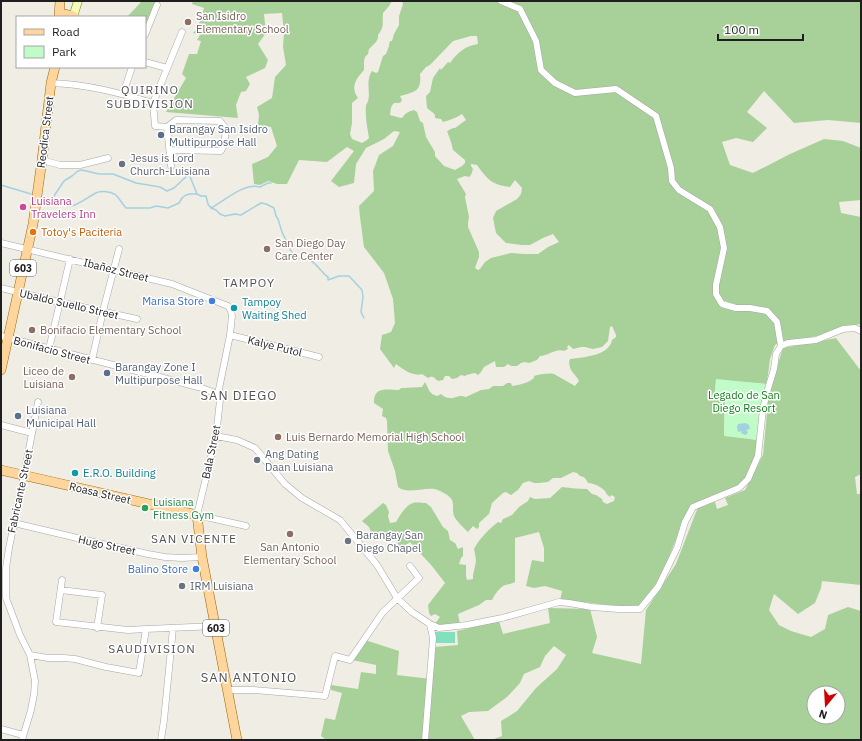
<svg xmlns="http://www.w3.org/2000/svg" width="862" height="741" font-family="'IBM Plex Sans',sans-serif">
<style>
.forest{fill:#a8d199;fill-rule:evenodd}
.park{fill:#c1fbc7}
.pitch{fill:#81e1bd}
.water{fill:#a4d1df}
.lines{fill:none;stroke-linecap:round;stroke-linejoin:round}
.stream{stroke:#a4d1df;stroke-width:1.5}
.street-casing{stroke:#a6a6a6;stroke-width:7}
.secondary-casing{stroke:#6c7a02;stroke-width:9}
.primary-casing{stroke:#9a6900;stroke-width:10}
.street{stroke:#fff;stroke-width:6}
.secondary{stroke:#f7fbb8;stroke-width:8}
.primary{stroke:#fed59c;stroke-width:9}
.education-dot{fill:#8d6e63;stroke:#fff;stroke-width:1.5}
.service-dot{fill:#5c6f8a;stroke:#fff;stroke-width:1.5}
.worship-dot{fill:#6b7280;stroke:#fff;stroke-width:1.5}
.hotel-dot{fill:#d1479c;stroke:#fff;stroke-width:1.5}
.food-dot{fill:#e8710a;stroke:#fff;stroke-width:1.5}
.shop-dot{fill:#3f7fe0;stroke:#fff;stroke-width:1.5}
.culture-dot{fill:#0f9aa8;stroke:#fff;stroke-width:1.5}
.leisure-dot{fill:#2e9e5b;stroke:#fff;stroke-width:1.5}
.labels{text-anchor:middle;stroke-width:3;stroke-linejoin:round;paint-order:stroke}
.shield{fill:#fff;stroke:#626262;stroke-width:1}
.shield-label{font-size:10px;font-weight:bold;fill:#1f1f1f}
.education-label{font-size:11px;fill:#785e54;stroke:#fff;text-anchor:start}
.service-label{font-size:11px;fill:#4e5e75;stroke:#fff;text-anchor:start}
.street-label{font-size:11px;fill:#1f1f1f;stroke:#fff}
.worship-label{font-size:11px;fill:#5b616d;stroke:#fff;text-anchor:start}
.hotel-label{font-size:11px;fill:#b23c85;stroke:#fff;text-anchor:start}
.food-label{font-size:11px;fill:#c56008;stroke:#fff;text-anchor:start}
.shop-label{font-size:11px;fill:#366cbe;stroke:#fff;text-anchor:end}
.culture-label{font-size:11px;fill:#0d838f;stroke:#fff;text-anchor:start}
.park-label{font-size:11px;fill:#088214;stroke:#fff}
.leisure-label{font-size:11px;fill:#27864d;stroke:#fff;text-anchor:start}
.neighbourhood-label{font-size:12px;letter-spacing:1px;fill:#525252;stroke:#fff}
.quarter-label{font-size:13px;letter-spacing:1px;fill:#525252;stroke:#fff}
</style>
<rect width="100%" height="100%" fill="#f0ede5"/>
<!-- forest -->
<path class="forest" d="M142,1H159L146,30L145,17H127Z
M193,1H392L389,6L383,13C382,23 385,26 378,35V38L376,42L369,49L368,54L365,57L364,61V70C356,79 350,87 358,98L352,103V123L350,134L352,139L362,143L367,140L369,138C367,126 365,116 366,105C373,96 364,83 372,71L376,73L378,72L383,56L386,54L389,46V45L390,41H392L394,34L399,25V16L403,4L402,1H861V123L828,120L794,123L764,91L747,112L767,128L753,142L736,138L722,142L730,165L753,173L790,154L824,139L843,141L861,148V200L839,202L841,213L861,217V324L840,327L817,336L801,339L783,341L775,345L770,359L768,375L766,384L716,380L725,399L724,435L758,440L754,461L748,474L744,480L736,487L698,503L677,537L669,557L657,582L641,605L624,606L607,605L583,602L560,601L562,591L545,586L534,588L526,586L532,560L544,562V548L539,532L515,538V582C511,584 509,584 505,585C499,588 495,594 492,600H486L479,605L458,614L460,625L440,627L434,625L440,617L435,614L431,616L429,613L428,605L445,583L432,566L410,542L401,549L394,538L390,541L384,533L374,540L369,527L362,521L383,503L386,505L389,512L388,516L390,523L396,522C400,515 406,505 413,503C417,502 422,503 426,503L431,507L443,527L448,531L450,540L455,543L458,549L463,547V556L461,558L459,564L466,565V576L467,580L473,579C473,572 474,572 475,566C477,560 475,554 474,549C479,539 489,529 498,522L501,523L503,519L512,515L519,507L528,501L530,497L535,499L550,498L562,487C571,488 579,489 587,489L592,494L596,495L602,499L603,502L607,504L614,501L615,497L611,495L610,497C607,495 606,493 605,491C601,487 594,483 588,483C586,479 585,477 580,476L577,473L573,472L561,478H553L548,482L539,483H534L529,481L523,483L518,490L511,495L506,492L503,493L492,503L489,514L479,523V527L477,529L473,526L468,532C463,527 458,523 454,516C452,511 454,505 452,500C450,496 444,493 440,491C429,484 409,496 398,487L395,471L388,451L387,421L386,418L382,416L383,409L374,403C373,386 388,390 399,390L401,388H404L422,387L425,382C429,389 429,394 437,396L441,394C443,396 446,398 450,398C456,399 457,394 466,397L481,390L489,389L493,386H503L507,383H511L512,386C520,385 528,383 534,378V376C540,374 548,373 554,374L575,386L579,381C575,373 570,373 569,362L570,359C584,357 609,356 612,340L616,337V335L612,326L610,327L608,341L602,347L593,349L585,347H581L573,349L569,345L567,347L568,349L564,351C556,348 548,356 540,356L537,360L529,363L525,362L521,363L517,366H511L508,364L504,367H496L495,361L484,367L481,372L478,375L475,373C471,374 468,374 465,376L461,375L457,378L452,379L449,376H445L443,380L438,381C434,378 433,375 428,378L422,374C413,377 403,369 396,364L394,368L380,349L382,335L391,332L395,323L393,299L384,273L364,247L360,217L359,206L374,191L373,171L379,155L393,146L400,132L394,131L384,139L366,148L356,164L354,183L339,187L331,181L354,151L347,147L327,162L299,160L287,184H277L268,181L260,185L254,184L252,164L268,157L277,146L271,127L258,125L259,115L257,107L272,98L275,77L286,65L283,47L284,32L282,13L264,14L266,33L258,44L268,60L265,68L246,77L250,84L246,91L241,92L236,105L238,118L166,112L186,78L182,74L189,54H197L201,41L197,40L200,35L193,33L197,29L204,8L192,4ZM471,36H477L478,44C465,46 458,52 450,63L448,62L441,70L440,68L433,78L430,92L426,96L427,108C430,111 433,112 435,115V118L441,119L443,122C450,120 456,118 462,114L466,120L455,128H453L447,131L451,142L453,150L465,160V163L462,166L455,170L444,166L435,156V152L426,137L423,123L420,121L417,112L414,110C410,111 405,113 403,117L401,118L390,115C391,110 390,107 394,103H399L401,102L402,100L400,96C414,92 422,92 420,74L426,67L430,65L453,41ZM471,164L477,165C488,180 492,185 510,187L515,180L522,188L521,194L517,199L496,211L493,218L496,233L506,243L522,245H530L543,238L553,234L559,242L548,247L538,254H524L511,253L491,258L485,262L480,269L478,270L475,268L479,257V252L468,227V223L469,217L465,197L466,194L457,179L465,176L469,177L471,175L473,169L471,166Z
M836,338L861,371V474L855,477L857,494H861V585L822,581L821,588L815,603L798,614L774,594L769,610L779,625L791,631L811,637L825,629L828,615L848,607L861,611V740H325V739L321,736L325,718L335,720L342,693L331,690V685L358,689L361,672L376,674V665L352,660L365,640L399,651L397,675L431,679L434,647L458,645L457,631L499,621L503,634L550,623L548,608L590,609L597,637L592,653L641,664L646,610L676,564L698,507L715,502L717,509L728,505L725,498L745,490L763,455L769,391L783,348ZM554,646L566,655L557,669L536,688L517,711L501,721L502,736L494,739L475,740L461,716L469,712L488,711L507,697L520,683L524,674L540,667L545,656ZM814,693H838V717H814Z"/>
<!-- park -->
<path class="park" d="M716,379L766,384L758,440L724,436L725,399L714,398Z"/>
<!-- pitch -->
<path class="pitch" d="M435,632H455V643H435Z"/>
<!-- water -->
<path class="water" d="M746,423L749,425L750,429L746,430L748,432L747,434L745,435L741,433L742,431L738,432L737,427L738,424Z"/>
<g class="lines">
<!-- stream -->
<path class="stream" d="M1,185L31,194
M39,199L53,203L71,206C80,204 86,198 94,194C99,190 110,191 116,195C120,199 122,204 126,208H150L156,206L168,208L179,203L182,198L186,195L190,194H197
M50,202L64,181L72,176L78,171L82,170L99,174H113L136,183L160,187L167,191L174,188L189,174L197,194L201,196H206L208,204L211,208C224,201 245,182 260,187L268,183H271
M211,208L216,210L220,214L225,216L235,214L241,215L261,203L266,204L274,208L276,216L278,219L282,232L294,257C300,259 306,259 311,261C316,263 323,274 328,277V280L339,276H349L362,290L363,297L361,312L364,318"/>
<!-- street casing -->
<g class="street-casing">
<path id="street" d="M501,1L520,9L536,41L541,70L555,83L575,93L616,89L656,116L671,168L672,181L679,190L710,209L720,227L724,248L716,285V294L722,304L736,308H750L767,311L777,322L781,346
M145,35L157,5
M145,62L167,68
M51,83C86,84 120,93 153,103
M123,94L132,67
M167,127L155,126L153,103L182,32
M170,150L221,151L224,145L226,129L220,121L176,120L167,127L171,166
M42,160L60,165H80L108,158
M1,243L172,284L228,306L231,311L232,316L230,335L218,394L220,400L216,436L197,515L246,526
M1,288L59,302L137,319
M230,335L319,357
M1,336L202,388L218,394
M49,349L70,259
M92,360L103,311L119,249
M1,425L32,433
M216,436L237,440L255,448L285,484L302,498L340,520L377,565L397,598L412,612L430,624L439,628L467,625L502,618L559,602L569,603L592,607L618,609H640L658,587L677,548L685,522L693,507L739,488L748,479L758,456L763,409L767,392L774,369L776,354L781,346L788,343L816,340L843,329L855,328L861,331
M14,523L94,542L148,554L165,557L182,558L202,557
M62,580L56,622L128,630L146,629
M61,590L102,595L97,628
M30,655L48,658H64L75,659L106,667L139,673L146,629L216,626
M227,690H253L325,696L335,656L350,660L383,612L419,578L410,566
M1,729L23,735
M22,740L31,710L34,694L35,681L30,655L20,635L6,598V568L9,548L24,475L38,402
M161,740L164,720L173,628
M425,740L433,638L430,624"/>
</g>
<!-- secondary casing -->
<g class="secondary-casing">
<path id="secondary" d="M73,17L78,1"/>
</g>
<!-- primary casing -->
<g class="primary-casing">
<path id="primary" d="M59,13L73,16
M59,17L60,1
M1,370L33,224L42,160L51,83L55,67
M1,470L197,515L202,557L237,740"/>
</g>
<!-- street -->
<use href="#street" class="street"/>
<!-- secondary -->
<use href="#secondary" class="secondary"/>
<!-- primary -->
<use href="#primary" class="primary"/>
</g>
<!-- markers -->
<g class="education-dot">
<circle cx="188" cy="22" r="4"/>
<circle cx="267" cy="249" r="4"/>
<circle cx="32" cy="330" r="4"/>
<circle cx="72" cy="377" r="4"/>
<circle cx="278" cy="437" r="4"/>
<circle cx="290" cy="534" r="4"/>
</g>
<g class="service-dot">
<circle cx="161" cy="135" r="4"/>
<circle cx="107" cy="373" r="4"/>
<circle cx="18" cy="416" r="4"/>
</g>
<g class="worship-dot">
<circle cx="122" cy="164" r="4"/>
<circle cx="257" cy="460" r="4"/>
<circle cx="348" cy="541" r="4"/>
<circle cx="182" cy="586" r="4"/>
</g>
<circle class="hotel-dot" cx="23" cy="207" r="4"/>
<circle class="food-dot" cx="33" cy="232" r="4"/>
<g class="shop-dot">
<circle cx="212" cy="301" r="4"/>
<circle cx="196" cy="569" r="4"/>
</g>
<g class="culture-dot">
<circle cx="234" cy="308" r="4"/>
<circle cx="75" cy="473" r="4"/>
</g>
<circle class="leisure-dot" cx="145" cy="508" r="4"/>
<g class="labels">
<!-- shield labels -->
<g class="shield">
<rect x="10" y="260" width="26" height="16" rx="3"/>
<rect x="203" y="620" width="26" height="16" rx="3"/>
</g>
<g class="shield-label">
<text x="23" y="272">603</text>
<text x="216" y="632">603</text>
</g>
<!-- education labels -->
<g class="education-label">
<text x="196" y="20">San Isidro<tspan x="196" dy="13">Elementary School</tspan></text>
<text x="275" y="247">San Diego Day<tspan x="275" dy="13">Care Center</tspan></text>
<text x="40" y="334">Bonifacio Elementary School</text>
<text x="64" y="375" text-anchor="end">Liceo de<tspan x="64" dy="13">Luisiana</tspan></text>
<text x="286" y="441">Luis Bernardo Memorial High School</text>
<text x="290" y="551" text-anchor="middle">San Antonio<tspan x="290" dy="13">Elementary School</tspan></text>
</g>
<!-- service labels -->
<g class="service-label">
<text x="169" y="133">Barangay San Isidro<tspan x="169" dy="13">Multipurpose Hall</tspan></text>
<text x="115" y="371">Barangay Zone I<tspan x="115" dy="13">Multipurpose Hall</tspan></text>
<text x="26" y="414">Luisiana<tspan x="26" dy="13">Municipal Hall</tspan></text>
</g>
<!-- street labels -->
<g class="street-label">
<text transform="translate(45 132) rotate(-83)" y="4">Reodica Street</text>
<text transform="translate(116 270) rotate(14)" y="4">Ibañez Street</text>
<text transform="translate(69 304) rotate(13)" y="4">Ubaldo Suello Street</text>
<text transform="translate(275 346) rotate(14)" y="4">Kalye Putol</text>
<text transform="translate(52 350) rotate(15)" y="4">Bonifacio Street</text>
<text transform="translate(211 452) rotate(-78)" y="4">Bala Street</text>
<text transform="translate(20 491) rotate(-78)" y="4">Fabricante Street</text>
<text transform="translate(100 493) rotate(13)" y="4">Roasa Street</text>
<text transform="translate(107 545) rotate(12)" y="4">Hugo Street</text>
</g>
<!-- worship labels -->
<g class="worship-label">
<text x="130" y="162">Jesus is Lord<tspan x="130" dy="13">Church-Luisiana</tspan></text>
<text x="265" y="458">Ang Dating<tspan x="265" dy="13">Daan Luisiana</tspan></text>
<text x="356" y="539">Barangay San<tspan x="356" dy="13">Diego Chapel</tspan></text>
<text x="190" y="590">IRM Luisiana</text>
</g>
<!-- hotel labels -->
<g class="hotel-label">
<text x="31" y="205">Luisiana<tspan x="31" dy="13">Travelers Inn</tspan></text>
</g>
<!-- food labels -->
<g class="food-label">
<text x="41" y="236">Totoy's Paciteria</text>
</g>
<!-- shop labels -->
<g class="shop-label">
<text x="204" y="305">Marisa Store</text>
<text x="188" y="573">Balino Store</text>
</g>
<!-- culture labels -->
<g class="culture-label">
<text x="242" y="306">Tampoy<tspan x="242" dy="13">Waiting Shed</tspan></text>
<text x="83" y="477">E.R.O. Building</text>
</g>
<!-- park labels -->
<g class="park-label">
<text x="744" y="399">Legado de San<tspan x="744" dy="13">Diego Resort</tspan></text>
</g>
<!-- leisure labels -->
<g class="leisure-label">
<text x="153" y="506">Luisiana<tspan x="153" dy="13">Fitness Gym</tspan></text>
</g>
<!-- neighbourhood labels -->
<g class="neighbourhood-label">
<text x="150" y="94">QUIRINO<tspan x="150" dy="14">SUBDIVISION</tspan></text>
<text x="249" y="287">TAMPOY</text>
<text x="194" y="543">SAN VICENTE</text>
<text x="152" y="653">SAUDIVISION</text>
</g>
<!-- quarter labels -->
<g class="quarter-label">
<text x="239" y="400">SAN DIEGO</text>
<text x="249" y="682">SAN ANTONIO</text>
</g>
</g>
<!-- border -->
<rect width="862" height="741" fill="none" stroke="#1f1f1f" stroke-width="4"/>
<!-- legend -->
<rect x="16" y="16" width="130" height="52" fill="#ffffff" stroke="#a5a5a5"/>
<rect x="24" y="29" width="20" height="6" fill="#fed59c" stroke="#a5a5a5"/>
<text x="52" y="36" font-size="12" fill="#1f1f1f">Road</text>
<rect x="24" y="46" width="20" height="12" fill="#c1fbc7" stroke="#a5a5a5"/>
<text x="52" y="56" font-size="12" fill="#1f1f1f">Park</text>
<!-- north arrow -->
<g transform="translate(826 705) rotate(198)"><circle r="19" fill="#ffffff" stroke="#a5a5a5"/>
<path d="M0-3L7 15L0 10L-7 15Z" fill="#ce0200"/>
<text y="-6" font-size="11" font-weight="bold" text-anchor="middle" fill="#1f1f1f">N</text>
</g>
<!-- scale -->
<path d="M718 34v6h85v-6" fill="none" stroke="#1f1f1f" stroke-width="2"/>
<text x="724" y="34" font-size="12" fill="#1f1f1f" stroke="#ffffff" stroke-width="3" paint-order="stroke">100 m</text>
</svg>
